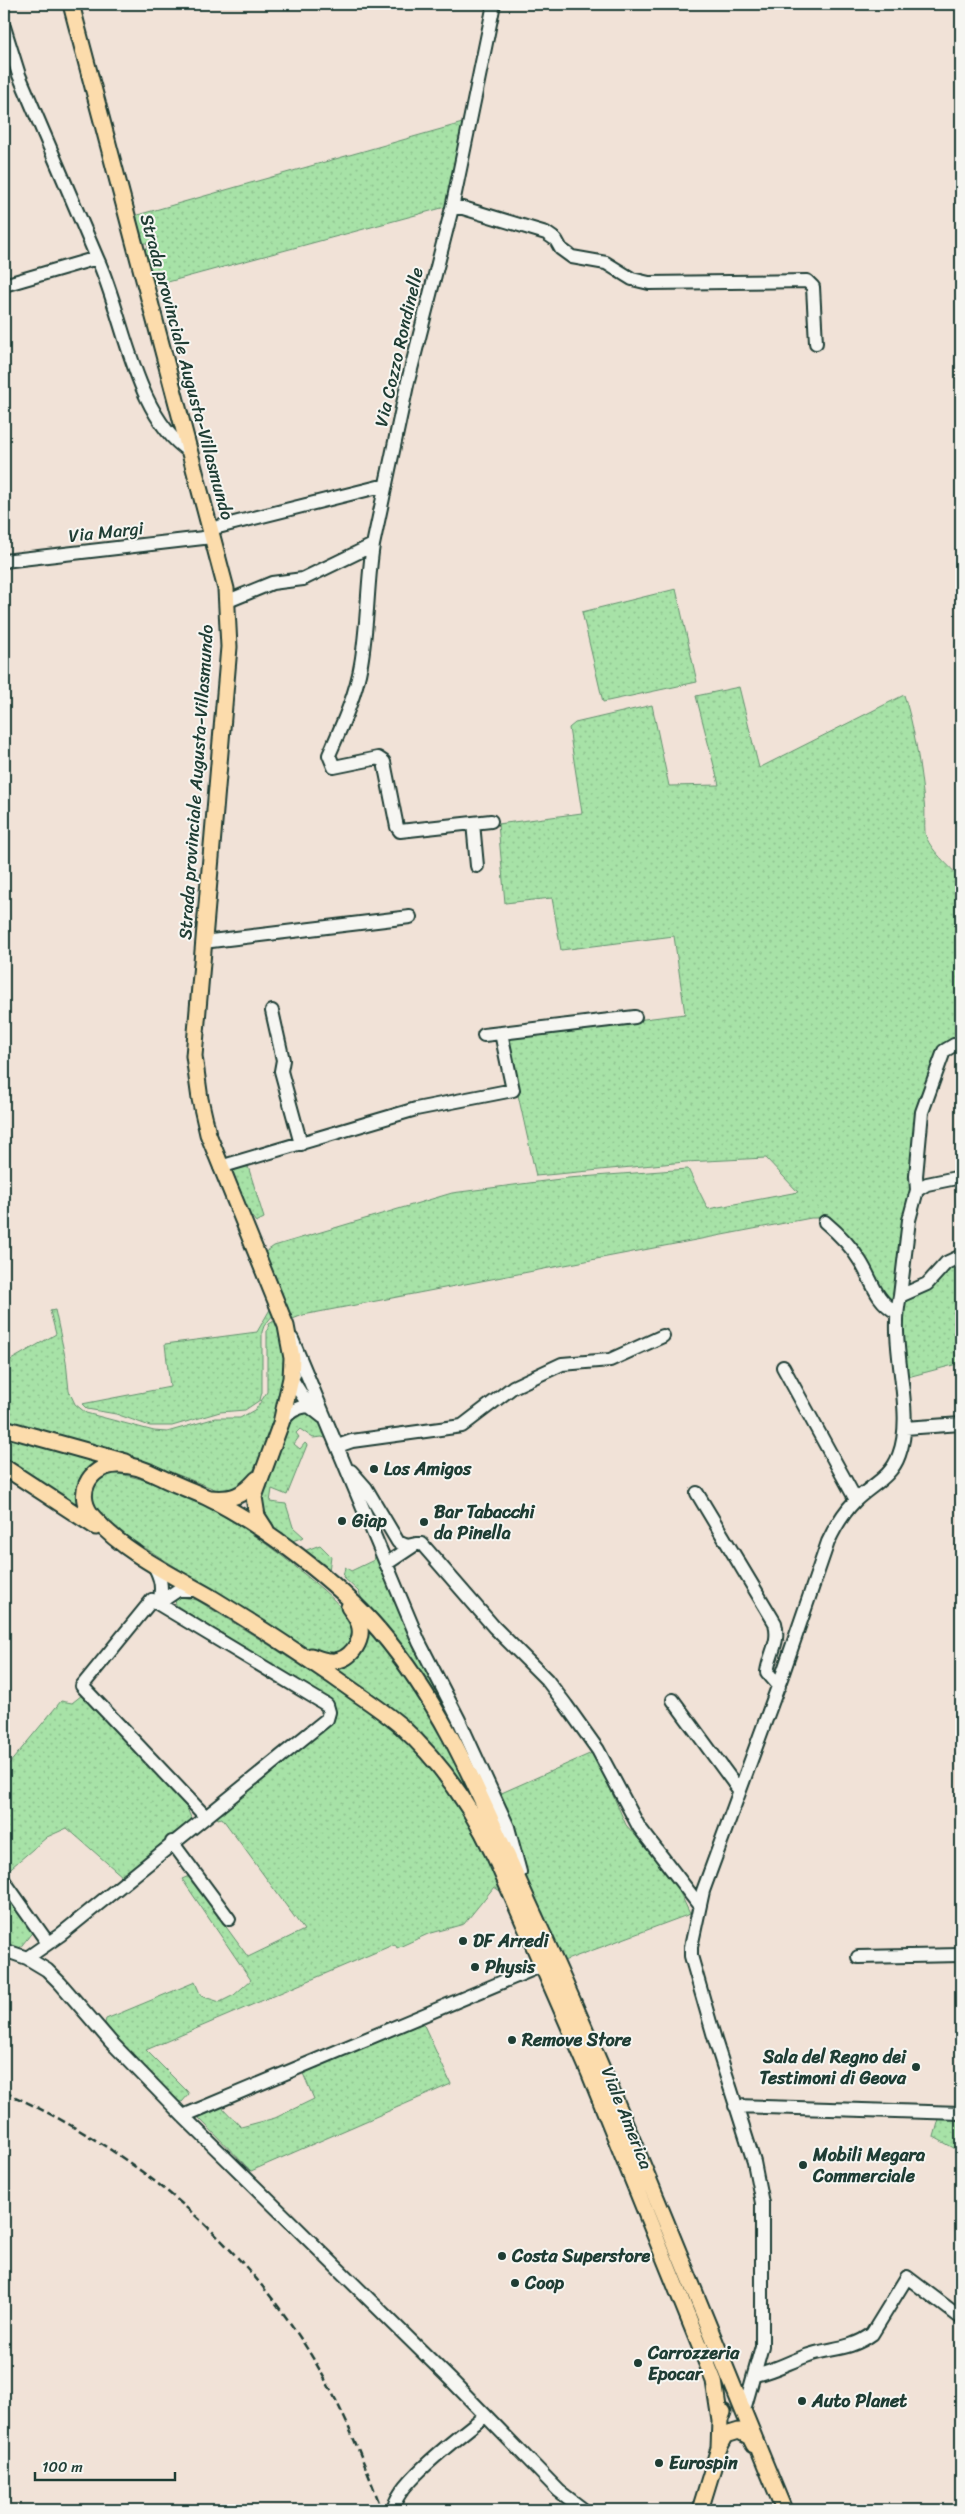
<svg xmlns="http://www.w3.org/2000/svg" width="965" height="2514" font-family="Sriracha,sans-serif">
<style>
.grass{fill:url(#grass-dots);stroke:#63906e}
.lines{fill:none;stroke-linecap:round;stroke-linejoin:round}
.minor-casing{stroke:#1f3d34;stroke-width:16}
.major-casing{stroke:#1f3d34;stroke-width:19}
.minor{stroke:#f6f6f2;stroke-width:12}
.major{stroke:#fcdcac;stroke-width:15}
.rail{stroke:#1f3d34;stroke-width:2.5;stroke-dasharray:8 4;stroke-linecap:butt}
.poi-dot{fill:#1f3d34;stroke:#f6f6f2;stroke-width:2}
.labels{text-anchor:middle;stroke-width:4;stroke-linejoin:round;paint-order:stroke}
.street-label{font-size:18px;fill:#1f3d34;stroke:#f6f6f2}
.poi-label{font-size:18px;font-weight:bold;fill:#1f3d34;stroke:#f6f6f2;text-anchor:start}
</style>
<defs>
<pattern id="grass-dots" width="8" height="8" patternUnits="userSpaceOnUse" patternTransform="scale(1.25)"><rect width="8" height="8" fill="#a7e2a7"/><path d="M2 2h.1M6 6h.1" fill="none" stroke="#8fc390" stroke-width="1.8" stroke-linecap="round"/></pattern>
</defs>
<rect width="100%" height="100%" fill="#f1e2d7"/>
<filter id="ink" filterUnits="userSpaceOnUse"><feTurbulence type="fractalNoise" baseFrequency=".02" numOctaves="2"/><feDisplacementMap in="SourceGraphic" scale="10" xChannelSelector="R" yChannelSelector="G"/><feConvolveMatrix kernelMatrix="1 2 1 2 8 2 1 2 1" color-interpolation-filters="sRGB"/></filter>
<g filter="url(#ink)">
<!-- grass -->
<path class="grass" d="M466,122L449,206L153,286L143,250L148,247L147,243H141L134,216Z
M676,589L697,682L603,702L582,612Z
M739,687L759,768L904,695C915,729 920,766 924,802C926,812 924,823 925,833C929,850 950,866 961,879V1039L941,1048L913,1178L893,1306L824,1218H811L303,1315L290,1320L264,1253L274,1246L452,1193L568,1178L688,1169L708,1209L798,1192L766,1158L685,1162L536,1176L505,1036L685,1014L674,936L561,950L552,898L505,903L498,824L582,813L569,728L575,723L652,705L669,786L719,785L696,696Z
M247,1163L264,1218L256,1222L243,1206L230,1173L236,1167Z
M961,1259V1363L904,1378L900,1334L906,1298Z
M272,1306L273,1315L264,1326L262,1332V1392L260,1400L245,1410L220,1412L172,1426H150L116,1414L87,1409L82,1404L170,1387L165,1344L257,1332Z
M55,1310L66,1361L69,1391L75,1404L86,1413L154,1431L167,1432L216,1418H240L256,1409L267,1392V1331L269,1324L277,1319C279,1330 283,1342 284,1353C289,1390 265,1454 245,1485L225,1493L132,1457L4,1421V1364L56,1334L50,1311Z
M304,1412C318,1414 323,1427 328,1439L322,1437L313,1438L300,1429L296,1433L299,1437L294,1444L300,1449L305,1443L307,1445L287,1495L272,1489L270,1502L286,1504L293,1527L304,1537L292,1541L266,1521L259,1506C266,1482 279,1422 304,1412Z
M4,1434L100,1460L81,1509L4,1464Z
M114,1473C183,1484 258,1534 309,1578C328,1594 347,1609 355,1632L344,1653L318,1655L307,1649L102,1521L90,1507L93,1483L105,1474Z
M320,1545L331,1556L329,1571L304,1551Z
M376,1553L455,1718L466,1752L439,1702L409,1656L365,1607L359,1592L343,1577L345,1567L351,1571L374,1560Z
M181,1597L197,1600L269,1645L381,1718L405,1740L440,1780L478,1838L503,1893L494,1887L464,1924L428,1934L397,1948L395,1944L146,2050L187,2091L189,2094L182,2102L177,2101L119,2042L105,2023L106,2019L195,1982L201,1996L220,2002L234,1995L251,1980L182,1879L189,1876L248,1957L304,1930L222,1818L218,1819L215,1814L224,1813L228,1804L335,1718V1708L328,1699L182,1609L176,1605L175,1600Z
M366,1629H371L424,1699L474,1797L443,1760L335,1669C339,1666 345,1665 350,1662C363,1656 364,1642 366,1629Z
M82,1695L184,1801L192,1820L123,1877L67,1828L47,1837L5,1873L4,1770L61,1701L72,1703Z
M594,1752L626,1825L673,1878L690,1914L561,1962L523,1874L497,1795Z
M5,1891L34,1930L19,1949L4,1945Z
M422,2021L451,2084L251,2171L196,2115L220,2105L241,2127L275,2118L314,2099L302,2071Z
M961,2118V2152L934,2137L939,2119Z"/>
<g class="lines">
<!-- minor casing -->
<g class="minor-casing">
<path id="minor" d="M4,27L19,75L97,258
M452,208H463L546,233L556,240L561,249L572,257L606,263L632,279L649,283L807,281L813,287L816,343
M4,285L97,258C124,315 134,416 190,452
M210,529L386,485
M373,545C367,584 368,624 361,664C356,695 342,725 329,755L334,767L378,758L384,762L397,827L400,831L491,821
M4,561L212,537
M228,601L272,583L303,579L373,545L407,385L452,208L494,4
M473,823L477,866
M203,942L410,917
M272,1011L283,1060L281,1071L301,1144
M484,1035L501,1033
M220,1167L416,1109L513,1090L501,1033L635,1017
M917,1190L916,1176L922,1112L944,1051L954,1045L961,1044
M825,1222C838,1233 851,1246 860,1261C873,1281 874,1299 896,1312
M900,1296L909,1220L917,1190L927,1184L961,1177
M292,1339L419,1642L459,1720L508,1827L520,1872
M783,1367L856,1500
M294,1375L291,1378L309,1406
M281,1423C289,1412 296,1407 309,1406L323,1417
M905,1428L961,1424
M338,1446L352,1441L462,1426L513,1387L562,1364L610,1360L663,1336
M351,1471L366,1488L398,1542L407,1546L416,1544
M697,1493L775,1623C780,1643 770,1652 767,1672L779,1686
M153,1564C161,1577 163,1588 159,1603
M386,1564L416,1544H422L494,1627L547,1680L566,1705L598,1750L639,1827L699,1905
M159,1603L178,1590H199
M673,1700L739,1790
M172,1842L229,1919
M4,1881L48,1943
M4,1950L27,1958L47,1970L60,1983L111,2042L183,2116L453,2382L559,2491L584,2510
M858,1957L961,1955
M27,1958L60,1935L327,1719L329,1712L327,1705L152,1600L82,1686L205,1816
M735,2106L961,2113
M183,2116L543,1965
M755,2375C776,2370 787,2363 806,2356C829,2347 849,2351 872,2334L907,2277L961,2318
M744,2410L762,2346V2203L754,2162L715,2040L691,1956V1947L703,1891L783,1673L828,1542C835,1527 843,1513 855,1501C871,1485 891,1478 899,1455C916,1411 888,1346 900,1296L927,1284L946,1263L961,1256
M394,2510C392,2486 466,2431 485,2416"/>
</g>
<!-- major casing -->
<g class="major-casing">
<path id="major" d="M71,4L226,589L229,647L194,1056L200,1099L208,1134L286,1326L292,1358L291,1378L281,1423L254,1497L257,1516L266,1530
M4,1428L126,1462
M4,1467L96,1527
M210,1498C233,1500 242,1496 257,1479
M311,1656C317,1658 324,1661 330,1661C348,1663 365,1642 359,1624C357,1618 353,1613 349,1607
M720,2420L714,2381L589,2072L495,1857C472,1808 442,1763 401,1726C387,1714 371,1703 355,1692C309,1659 261,1628 212,1598C172,1575 125,1553 94,1518C74,1497 87,1466 117,1465C134,1464 147,1471 162,1478C176,1485 191,1490 206,1497C262,1524 338,1582 379,1630C449,1712 484,1807 529,1904C621,2103 700,2308 784,2510
M719,2448L726,2435L739,2431L750,2437L754,2445
M700,2510L719,2448L720,2420L723,2412"/>
</g>
<!-- minor -->
<use href="#minor" class="minor"/>
<!-- major -->
<use href="#major" class="major"/>
<!-- rail -->
<path class="rail" d="M4,2092C138,2150 259,2254 328,2385C350,2426 366,2468 382,2510"/>
</g>
</g>
<!-- markers -->
<g class="poi-dot">
<circle cx="374" cy="1469" r="5"/>
<circle cx="342" cy="1521" r="5"/>
<circle cx="424" cy="1522" r="5"/>
<circle cx="463" cy="1941" r="5"/>
<circle cx="475" cy="1967" r="5"/>
<circle cx="512" cy="2040" r="5"/>
<circle cx="916" cy="2067" r="5"/>
<circle cx="803" cy="2165" r="5"/>
<circle cx="502" cy="2256" r="5"/>
<circle cx="515" cy="2283" r="5"/>
<circle cx="638" cy="2363" r="5"/>
<circle cx="802" cy="2401" r="5"/>
<circle cx="659" cy="2463" r="5"/>
</g>
<g class="labels">
<!-- street labels -->
<g class="street-label">
<text transform="translate(399 347) rotate(-77)" y="6">Via Cozzo Rondinelle</text>
<text transform="translate(187 367) rotate(75)" y="6">Strada provinciale Augusta-Villasmundo</text>
<text transform="translate(106 532) rotate(-6)" y="6">Via Margi</text>
<text transform="translate(196 782) rotate(-86)" y="6">Strada provinciale Augusta-Villasmundo</text>
<text transform="translate(627 2118) rotate(68)" y="6">Viale America</text>
</g>
<!-- poi labels -->
<g class="poi-label">
<text x="384" y="1475">Los Amigos</text>
<text x="434" y="1518">Bar Tabacchi<tspan x="434" dy="21">da Pinella</tspan></text>
<text x="352" y="1527">Giap</text>
<text x="473" y="1947">DF Arredi</text>
<text x="485" y="1973">Physis</text>
<text x="522" y="2046">Remove Store</text>
<text x="906" y="2063" text-anchor="end">Sala del Regno dei<tspan x="906" dy="21">Testimoni di Geova</tspan></text>
<text x="813" y="2161">Mobili Megara<tspan x="813" dy="21">Commerciale</tspan></text>
<text x="512" y="2262">Costa Superstore</text>
<text x="525" y="2289">Coop</text>
<text x="648" y="2359">Carrozzeria<tspan x="648" dy="21">Epocar</tspan></text>
<text x="812" y="2407">Auto Planet</text>
<text x="669" y="2469">Eurospin</text>
</g>
</g>
<!-- margin -->
<rect width="965" height="2514" fill="none" stroke="#f6f6f2" stroke-width="20"/>
<rect x="10" y="10" width="945" height="2494" fill="none" stroke="#1f3d34" stroke-width="2" filter="url(#ink)"/>
<!-- scale -->
<path d="M35 2472v8h140v-8" fill="none" stroke="#1f3d34" stroke-width="2.5"/>
<text x="42" y="2472" font-size="15" fill="#1f3d34" stroke="#f6f6f2" stroke-width="4" paint-order="stroke">100 m</text>
</svg>
